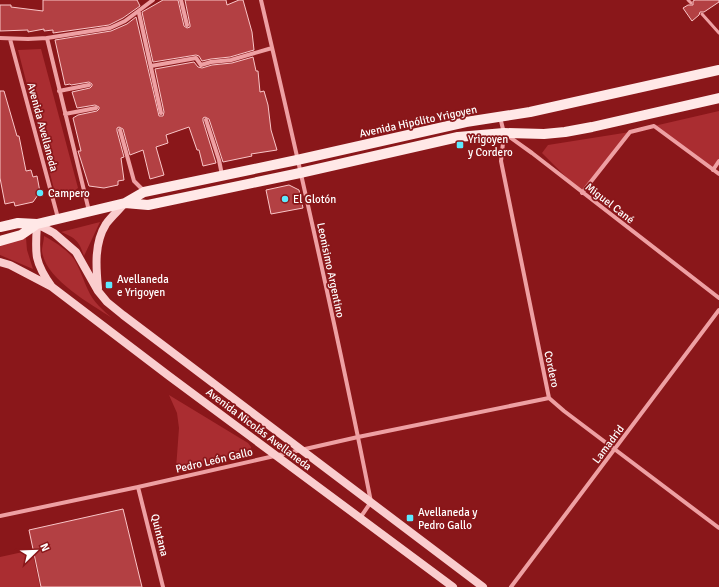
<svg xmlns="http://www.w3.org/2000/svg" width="719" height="587" font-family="Signika,sans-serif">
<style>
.green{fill:#aa2d31}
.building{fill:#b34043;stroke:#fac6c8}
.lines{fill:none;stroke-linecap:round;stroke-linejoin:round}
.lane{stroke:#eea0a3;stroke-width:3}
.street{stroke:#eea0a3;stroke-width:4}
.secondary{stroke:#facdce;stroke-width:8}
.primary{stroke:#ffe8e7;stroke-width:10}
.poi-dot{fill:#5deaff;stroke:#8a171a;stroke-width:1.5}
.labels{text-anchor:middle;stroke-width:3.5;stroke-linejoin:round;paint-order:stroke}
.street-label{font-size:11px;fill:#fff;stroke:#8a171a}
.poi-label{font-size:11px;fill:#fff;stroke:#8a171a;text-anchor:start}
</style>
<rect width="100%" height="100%" fill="#8a171a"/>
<!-- green -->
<path class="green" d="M41,49L78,188L73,192L59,196L55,193L18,50Z
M719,111V161L713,170L654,126Z
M630,132L582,193L542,153L548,145Z
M100,222L84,256C79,241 76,238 61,232Z
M44,236C55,242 66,249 74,259C80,269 83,279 88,290C93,302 103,310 112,318C91,304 45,279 42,251C42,247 44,240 44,236Z
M26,238L27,250L33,269L0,255V245Z
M169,395L248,443L251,447V452L247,454L176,469L179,428L177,413Z
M32,550L40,587H0V557Z"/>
<!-- building -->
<path class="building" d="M43,0H137L140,6L123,18L109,25L53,33V30L44,31V29L28,32V30L0,31V5H11V7L43,11Z
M163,0H178L184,26L187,28L190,27V25L185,0H226L227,5L239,0H243L252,32L254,50L230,57L211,59L202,61L199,56L196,55L153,62L142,12Z
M695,0H719V2L704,12H700L699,15L692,21L683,8L688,5H693V1Z
M136,17L159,116H163L164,112L155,69L194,62L198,67L202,68L212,65L232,63L253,57L256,71H258L260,92L264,91L268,105L271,130L277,150L251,154L252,156L223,162L209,119L205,117L203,118V121L216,163L203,166L199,150H197L189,127L166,135L168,143L156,147L164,175L150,179L143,150L130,155L123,129L119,127L117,128V131L124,157L121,158L124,180L118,181V185L104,188L89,186L78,151H81L73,118L78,115L97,111L99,109V107L95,105L77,108L72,92L90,88L92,86V84L89,82L71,85L70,84L65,85L55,40L111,31L127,24Z
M0,91H4L17,136H19L26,171L31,170L33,177L37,176L40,192L33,202L15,206L14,202L5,204L0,178Z
M289,185L299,190L303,208L271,214L266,190Z
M123,509L142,587H41L29,530Z"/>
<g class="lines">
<!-- lane -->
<path class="lane" d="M688,0L691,3
M702,14L719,33"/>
<!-- street -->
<path class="street" d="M181,0L187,25
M261,0C300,167 338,334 371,502L360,518
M139,13L161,113
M0,38L28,39L47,38L110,28L125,21L153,0
M47,38L89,211
M10,39L58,218
M151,66L196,58L201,65L211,62L231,60L272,48
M59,91L89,85
M65,114L96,108
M500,117L504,133L532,153L719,298
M206,120L219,160L222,175
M120,130L134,181L144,191
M504,134L501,161L549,398L564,411L719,528
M713,170L719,161
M582,193L630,132L654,126L719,174
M138,487L163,587
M0,516L138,487L358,437L549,398
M511,587L719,310"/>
<!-- secondary -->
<path class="secondary" d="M0,262L10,265L52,287L169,376L453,587
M52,287C34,262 35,254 37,224L54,233L76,252L98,291L107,302L123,315L483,587
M98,288C96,267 94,243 106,224C111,217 119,210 125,203"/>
<!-- primary -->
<path class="primary" d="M125,203L144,192L297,160L466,122L530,112L719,70
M0,227L18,223L37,224L125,203L148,205L300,173L458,137L504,133L544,134L565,132L592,127L719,98
M0,241L21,235L37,224"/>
</g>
<!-- markers -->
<g class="poi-dot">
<rect x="456" y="141" width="8" height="8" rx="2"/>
<circle cx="40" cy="193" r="4"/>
<circle cx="285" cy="199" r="4"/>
<rect x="105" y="281" width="8" height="8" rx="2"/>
<rect x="406" y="514" width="8" height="8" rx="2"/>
</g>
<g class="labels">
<!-- street labels -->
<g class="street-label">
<text transform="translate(418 121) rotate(-12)" y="4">Avenida Hipólito Yrigoyen</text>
<text transform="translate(43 127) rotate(75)" y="4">Avenida Avellaneda</text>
<text transform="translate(610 203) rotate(38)" y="4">Miguel Cané</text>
<text transform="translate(331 270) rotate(78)" y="4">Leonisimo Argentino</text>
<text transform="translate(552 369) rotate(78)" y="4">Cordero</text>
<text transform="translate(259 429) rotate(37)" y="4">Avenida Nicolás Avellaneda</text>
<text transform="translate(608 444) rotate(-53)" y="4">Lamadrid</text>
<text transform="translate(214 460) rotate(-13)" y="4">Pedro León Gallo</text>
<text transform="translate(160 535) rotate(76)" y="4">Quintana</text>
</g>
<!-- poi labels -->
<g class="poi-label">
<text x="468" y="143">Yrigoyen<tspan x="468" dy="13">y Cordero</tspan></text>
<text x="48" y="197">Campero</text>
<text x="293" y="203">El Glotón</text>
<text x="117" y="283">Avellaneda<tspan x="117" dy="13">e Yrigoyen</tspan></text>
<text x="418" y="516">Avellaneda y<tspan x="418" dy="13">Pedro Gallo</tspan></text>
</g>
</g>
<!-- north arrow -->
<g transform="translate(36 551) rotate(67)" stroke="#8a171a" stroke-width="3" paint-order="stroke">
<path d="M0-3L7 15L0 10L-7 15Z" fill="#ffffff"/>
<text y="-6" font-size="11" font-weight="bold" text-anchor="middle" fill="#ffffff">N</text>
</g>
</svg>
